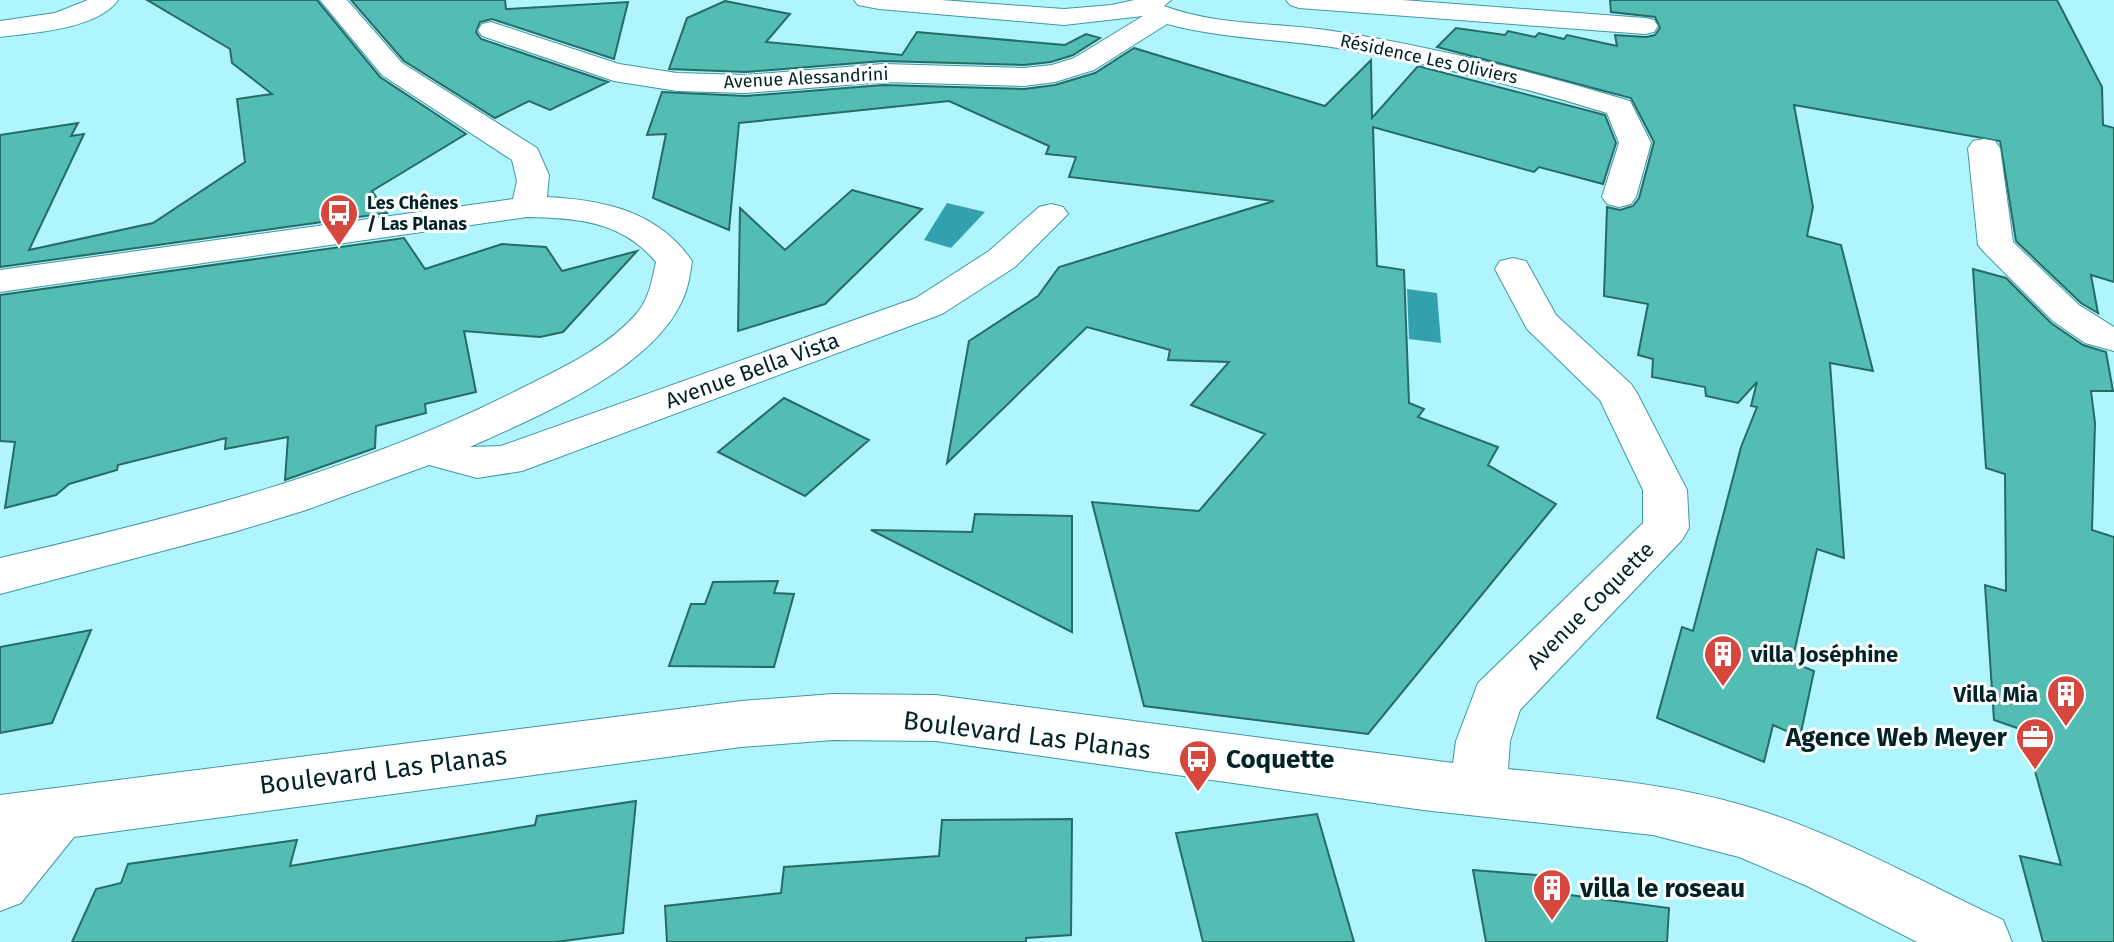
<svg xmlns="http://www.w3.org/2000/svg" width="2114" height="942" font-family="'Fira Sans',sans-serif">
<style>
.water{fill:#33a0ae}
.building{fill:#53bcb3;stroke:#266b65;stroke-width:2}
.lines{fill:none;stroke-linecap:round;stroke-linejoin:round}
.minor-casing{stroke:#3e98a4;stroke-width:2}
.minor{fill:#fff;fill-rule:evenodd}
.labels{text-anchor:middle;stroke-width:6;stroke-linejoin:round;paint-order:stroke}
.far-street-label{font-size:18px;fill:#002328;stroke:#fff}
.far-poi-label{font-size:18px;font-weight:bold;fill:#002328;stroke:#fff;text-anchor:start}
.street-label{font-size:22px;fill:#002328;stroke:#fff}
.poi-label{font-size:22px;font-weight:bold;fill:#002328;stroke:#fff;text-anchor:start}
.near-street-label{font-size:26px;fill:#002328;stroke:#fff}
.near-poi-label{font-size:26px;font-weight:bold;fill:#002328;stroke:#fff;text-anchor:start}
</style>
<rect width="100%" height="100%" fill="#b0f4fe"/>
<!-- water -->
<path class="water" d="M947,203L985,212L951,248L924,240Z
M1407,289L1437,293L1441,343L1409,339Z"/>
<!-- building -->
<path class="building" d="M147,0H317L380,77L466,134L372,191L387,213L0,267V135L78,123L71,136L84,134L29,250L153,223L245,162L237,99L272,94L232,63L230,49Z
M351,0H505L506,9L628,2L614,59L492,19L480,22L476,32L481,39L608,82L550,110L529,101L495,118L404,61Z
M1610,0H2057L2102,87L2103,125L2114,128V282L2091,275L2098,313L2081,303L2016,241L2000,141L1794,105L1813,207L1807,236L1841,245L1873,371L1830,363L1844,558L1817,549L1792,662L1814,671L1800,737L1773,725L1764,762L1657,718L1682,627L1693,631L1741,447L1757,407L1751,406L1757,382L1738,403L1706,396L1705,387L1652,377L1653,359L1638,355L1648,304L1604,296L1607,207L1620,210L1633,206L1639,198L1654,142L1631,98L1437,47L1456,28L1505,35L1508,31L1535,37L1539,33L1564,39L1567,35L1617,46L1615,35L1646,37L1655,35L1660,28L1655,17L1611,12Z
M725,1L790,14L766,42L902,55L917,32L1065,45L1086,34L1100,38L1073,55L1051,62L1024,65L883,61L746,72L669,69L687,18Z
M1134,48L1325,106L1371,60L1372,118L1418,66L1605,115L1616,143L1603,184L1539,167L1534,172L1373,127L1377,266L1404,270L1409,403L1424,409L1418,417L1498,447L1488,465L1556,504L1368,734L1144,706L1092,502L1199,511L1265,434L1191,405L1229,362L1168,360L1170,350L1087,327L947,463L969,341L1038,296L1059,267L1274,201L1069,177L1076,157L1046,154L1049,146L949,101L739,123L729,230L653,198L666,134L647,135L662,92L746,96L883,85L1024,89L1055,85L1095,73Z
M852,190L922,209L825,304L738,331L740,208L785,250Z
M404,238L425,269L502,244L546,247L562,271L637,251L563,332L540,337L464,331L476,392L425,404L426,413L376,426L375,448L285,480L288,437L225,449L226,438L118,465L117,470L69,484L56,495L5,508L15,442L0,441V295Z
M1973,269L2006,278L2051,323L2083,345L2106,352L2113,391H2091L2095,423L2092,530L2114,537V942H2043L2020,856L2061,865L2035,771L2043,737L1994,720L1985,585L2006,591L2005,474L1986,468Z
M784,398L869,440L805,496L718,452Z
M975,514L1072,516V632L871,530L972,532Z
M778,581L774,593L794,594L774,667L669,666L691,604H705L713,582Z
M91,630L52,723L0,733V647Z
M636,801L623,933L556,942H72L96,889L121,883L128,864L297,840L290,866L535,825L537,816Z
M1317,814L1354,942H1203L1176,833Z
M1072,819L1071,935L1026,938V942H667L665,906L781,893L784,867L939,856L942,820Z
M1473,870L1549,876L1555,893L1669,908L1667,942H1486Z"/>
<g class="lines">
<!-- minor casing -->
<g class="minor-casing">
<path id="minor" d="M88,0H118C98,29 32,33 0,37V21L55,13Z
M320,0H347L402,63L537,148L549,175L547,197C604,200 658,211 692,261C690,275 688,290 681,303C649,371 536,417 470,447L501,446L916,298L989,251L1039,207L1051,204L1063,207L1068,214L1015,267L942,314L522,471L477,478L429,465L306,510L234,532L0,594V558C181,516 360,471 526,386C564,367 609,346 637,313C649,299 652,280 656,262C622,221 577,218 527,217L0,292V270L513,199L517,181L512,160L382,75Z
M854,0H941L1064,9L1112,5L1134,0H1171L1164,6C1220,27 1282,22 1339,32C1438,48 1534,72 1630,101L1651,143L1636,197L1631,204L1619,207L1607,204L1602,197L1619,143L1607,113C1518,86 1429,63 1338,48C1281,39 1223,39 1167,24L1094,70L1055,82L1024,86L883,82L746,93L677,91L614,81L482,36L478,30L482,24L491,22L619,64L677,73L746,75L883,64L1024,68L1052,65L1074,58L1143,16L1064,25L879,9L858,5Z
M1286,0H1402L1645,18L1654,20L1658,26L1654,32L1645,34L1299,8L1290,5Z
M1984,139L1995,141L2000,148L2013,242L2079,305L2114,327V351L2085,343L2053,321L1984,252L1978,245L1968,148L1973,141Z
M1513,258L1526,261L1556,315L1631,384L1637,393L1687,490L1689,528L1682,540L1520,710L1510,741L1508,769C1587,777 1665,783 1742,805C1830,830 1920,881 2003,920L2012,942H1917L1807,886L1739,857L1653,835L1423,810L936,741L833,740L741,747L74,837L21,903L0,911V795L741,701L833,694L936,695L1453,763L1456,741L1478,683L1643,523V490L1600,400L1527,329L1495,269L1500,261Z"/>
</g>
<!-- minor -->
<use href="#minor" class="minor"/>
</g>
<!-- icons -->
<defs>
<g id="bus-pin" transform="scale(2)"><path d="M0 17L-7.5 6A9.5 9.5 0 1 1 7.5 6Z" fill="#d6473e" stroke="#fff"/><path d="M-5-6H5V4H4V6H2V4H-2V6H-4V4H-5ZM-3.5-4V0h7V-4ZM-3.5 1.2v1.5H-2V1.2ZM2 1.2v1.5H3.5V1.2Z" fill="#fff"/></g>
<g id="building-pin" transform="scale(2)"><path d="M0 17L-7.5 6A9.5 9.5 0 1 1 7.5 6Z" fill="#d6473e" stroke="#fff"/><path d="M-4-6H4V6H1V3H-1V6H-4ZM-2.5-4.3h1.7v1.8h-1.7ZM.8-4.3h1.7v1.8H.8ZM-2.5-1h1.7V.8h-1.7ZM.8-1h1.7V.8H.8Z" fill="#fff"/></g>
<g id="office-pin" transform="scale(2)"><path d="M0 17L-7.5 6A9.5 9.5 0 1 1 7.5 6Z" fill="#d6473e" stroke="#fff"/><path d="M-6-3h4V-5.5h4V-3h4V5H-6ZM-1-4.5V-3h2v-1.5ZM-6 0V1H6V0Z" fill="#fff"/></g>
</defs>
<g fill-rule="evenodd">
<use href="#bus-pin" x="339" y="213"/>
<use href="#building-pin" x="1723" y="654"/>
<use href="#building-pin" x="2066" y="694"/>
<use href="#office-pin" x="2035" y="737"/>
<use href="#bus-pin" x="1198" y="759"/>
<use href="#building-pin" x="1552" y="888"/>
</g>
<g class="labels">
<!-- far-street labels -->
<g class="far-street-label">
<text transform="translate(1429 59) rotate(12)" y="6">Résidence Les Oliviers</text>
<text transform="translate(806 78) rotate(-3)" y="6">Avenue Alessandrini</text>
</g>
<!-- far-poi labels -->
<g class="far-poi-label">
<text x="367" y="209">Les Chênes<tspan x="367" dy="21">/ Las Planas</tspan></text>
</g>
<!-- street labels -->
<g class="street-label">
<text transform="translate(752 370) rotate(-20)" y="8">Avenue Bella Vista</text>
<text transform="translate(1590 605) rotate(-45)" y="8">Avenue Coquette</text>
</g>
<!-- poi labels -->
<g class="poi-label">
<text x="1751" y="662">villa Joséphine</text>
<text x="2038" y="702" text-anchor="end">Villa Mia</text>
</g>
<!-- near-street labels -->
<g class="near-street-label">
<text transform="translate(1027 735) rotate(7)" y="9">Boulevard Las Planas</text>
<text transform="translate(383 770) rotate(-7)" y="9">Boulevard Las Planas</text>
</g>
<!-- near-poi labels -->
<g class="near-poi-label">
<text x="2007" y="746" text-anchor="end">Agence Web Meyer</text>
<text x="1226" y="768">Coquette</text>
<text x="1580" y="897">villa le roseau</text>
</g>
</g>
</svg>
